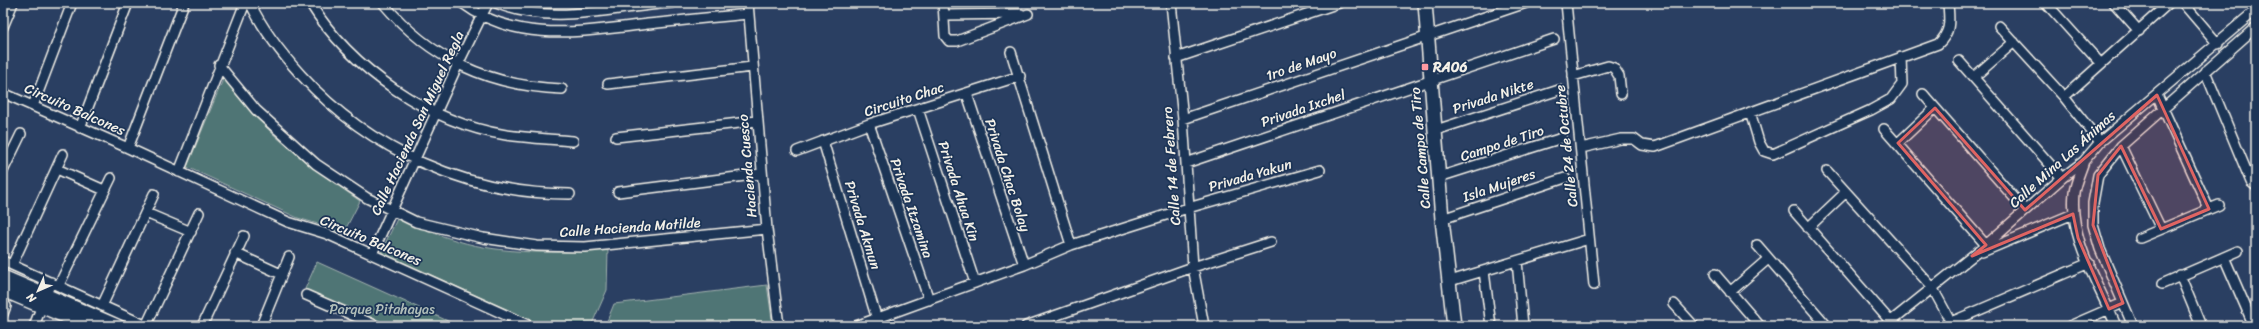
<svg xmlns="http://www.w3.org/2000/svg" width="2259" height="329" font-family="Sriracha,sans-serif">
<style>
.green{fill:#507475;stroke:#a2b2ae}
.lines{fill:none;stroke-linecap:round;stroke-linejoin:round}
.street-casing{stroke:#f4f1e8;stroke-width:12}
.secondary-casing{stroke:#f4f1e8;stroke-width:16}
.street{stroke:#1d3557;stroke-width:9}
.secondary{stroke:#1d3557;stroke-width:13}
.marked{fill:#df6462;fill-opacity:0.2;stroke:#df6462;stroke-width:3;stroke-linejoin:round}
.poi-dot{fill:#ff9aa2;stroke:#1d3557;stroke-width:1.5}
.labels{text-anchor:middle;stroke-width:3.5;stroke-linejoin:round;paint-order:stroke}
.street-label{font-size:14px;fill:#f4f1e8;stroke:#1d3557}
.poi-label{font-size:14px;font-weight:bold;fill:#f4f1e8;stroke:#1d3557;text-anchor:start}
.park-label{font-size:14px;fill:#b2bfba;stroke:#1d3557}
</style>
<rect width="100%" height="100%" fill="#2a3f62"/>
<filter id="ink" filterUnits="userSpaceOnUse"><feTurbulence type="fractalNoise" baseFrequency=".025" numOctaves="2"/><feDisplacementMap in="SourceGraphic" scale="8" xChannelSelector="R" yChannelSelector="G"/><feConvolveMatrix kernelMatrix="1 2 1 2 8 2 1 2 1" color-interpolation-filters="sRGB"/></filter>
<g filter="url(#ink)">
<!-- green -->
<path class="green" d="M224,77C258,129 310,166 360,201L343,234L328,227L298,218L187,167Z
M397,219C417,226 437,235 458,241C504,255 560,253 608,250L607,290L591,326H543L381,252Z
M317,262L459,326H380L305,289Z
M767,285L773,326H605L614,304Z"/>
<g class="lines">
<!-- street casing -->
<g class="street-casing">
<path id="street" d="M250,3C263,30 281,53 301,75C370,151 467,194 570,194
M310,3C351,69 430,123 506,135C528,138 551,139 573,141
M383,3C431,60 489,86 562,89
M462,3C515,43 579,32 640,25C677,21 713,17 749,14
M496,3C551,26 614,7 671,3
M748,3L767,229L779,326
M943,3L945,36L949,41H957L1028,14
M1171,3L1183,119L1193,267L1204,326
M1566,3L1594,285
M2046,3L2101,64
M2114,3L2139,31
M2183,3L2218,44
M945,15L1021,14
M1999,26L2064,97L2100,142
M3,27L13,3
M1011,52L1071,245
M1176,58L1339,3
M1959,61L2062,178
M219,65L256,110L316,164L367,198L416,222L483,238L537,246L585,247L767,229
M2205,71L2251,182L2256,186
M1573,76L1608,66L1614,68L1619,76L1621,94
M1974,77L2014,42
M608,84L752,67
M3,93L128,148L288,222L327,234L530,326
M967,94L1024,265
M1923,94L2025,210
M2157,95L2209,209
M2064,97L2169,3
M33,106L72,3
M918,109L975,283
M1750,112L1759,142L1764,151L1773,154L1871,110L1891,99L1902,84L1901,57
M1183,119L1526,3
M869,124L929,300
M80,128L128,3
M1884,129L1986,245
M1436,130L1559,90
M616,137L757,121
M823,141L879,326
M1898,143L1935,108
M2121,146L2161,229
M128,148L184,3
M1581,148L1621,139H1634L1642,145L1655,147L1938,44C1952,31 1949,20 1948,3
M797,151L869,124L1020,76
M2084,161C2081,171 2075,183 2074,193C2069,240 2099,284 2116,326
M1186,163L1554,39
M57,169L104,190
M3,171L21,134
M1827,171L1932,287L1951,322
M179,172L245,3
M1439,177L1562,138
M618,192L761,174
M1794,211L1890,321
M146,213L191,232
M1442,219L1565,178
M1808,228L1846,192
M2140,238L2219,205
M1757,245L1827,326
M1982,252L2073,214
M235,253L281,274
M372,254L458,64L488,3
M2224,257L2254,326
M3,261L147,326
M1517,261L1523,326
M12,265L63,154
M1484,271L1491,326
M1715,274L1760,326
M2180,275L2201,326
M1450,281L1589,239
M2162,284L2238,251
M59,285L111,178
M1730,292L1768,259
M306,295L377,326
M1674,304L1694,326
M102,306L154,194
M3,314L6,306
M34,326L51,282
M146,326L199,213
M202,326L244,236
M261,326L289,257
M856,326L1024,265L1071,245L1188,208L1320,170
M1026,326L1193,267L1271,242
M1885,326L1986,245L2062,178L2084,161L2100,142L2256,10
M1942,326L2089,263
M2070,326L2123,303
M2133,326L2100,249L2093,225V203L2098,175L2121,146L2256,27"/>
</g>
<!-- secondary casing -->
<g class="secondary-casing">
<path id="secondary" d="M1425,3L1442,219L1454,326
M3,277L117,326
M3,290L88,326"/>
</g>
<!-- street -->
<use href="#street" class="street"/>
<!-- secondary -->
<use href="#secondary" class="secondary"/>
</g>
</g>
<!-- marked area -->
<path class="marked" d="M2157,95L2209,209L2161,229L2121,146L2098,175L2093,225L2123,303L2109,309L2078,238L2073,214L1972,256L1986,245L1898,143L1935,108L2025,210Z"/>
<!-- markers -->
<rect class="poi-dot" x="1421" y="63" width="8" height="8" rx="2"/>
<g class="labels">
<!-- street labels -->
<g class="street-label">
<text transform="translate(1301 64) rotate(-19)" y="5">1ro de Mayo</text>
<text transform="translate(1493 96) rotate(-18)" y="5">Privada Nikte</text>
<text transform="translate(904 99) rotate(-18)" y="5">Circuito Chac</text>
<text transform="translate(1303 108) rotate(-19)" y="5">Privada Ixchel</text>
<text transform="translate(75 109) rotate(24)" y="5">Circuito Balcones</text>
<text transform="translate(417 123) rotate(-65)" y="5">Calle Hacienda San Miguel Regla</text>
<text transform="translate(1502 143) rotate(-18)" y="5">Campo de Tiro</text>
<text transform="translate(1566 146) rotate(-96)" y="5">Calle 24 de Octubre</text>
<text transform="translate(1420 148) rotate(-95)" y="5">Calle Campo de Tiro</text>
<text transform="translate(2062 159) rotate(-42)" y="5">Calle Mina Las Ánimas</text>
<text transform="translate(747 166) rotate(-95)" y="5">Hacienda Cuesco</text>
<text transform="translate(1171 166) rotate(-94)" y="5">Calle 14 de Febrero</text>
<text transform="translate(1008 175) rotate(72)" y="5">Privada Chac Bolay</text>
<text transform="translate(1250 175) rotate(-16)" y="5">Privada Yakun</text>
<text transform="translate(1499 185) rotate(-19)" y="5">Isla Mujeres</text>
<text transform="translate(959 191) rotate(72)" y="5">Privada Ahua Kin</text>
<text transform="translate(912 208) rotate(71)" y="5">Privada Itzamina</text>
<text transform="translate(863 225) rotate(73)" y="5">Privada Akmun</text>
<text transform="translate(630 227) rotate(-4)" y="5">Calle Hacienda Matilde</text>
<text transform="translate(371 240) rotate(23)" y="5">Circuito Balcones</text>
</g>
<!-- poi labels -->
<g class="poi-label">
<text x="1433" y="72">RA06</text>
</g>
<!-- park labels -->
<g class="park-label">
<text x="382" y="314">Parque Pitahayas</text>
</g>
</g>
<!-- margin -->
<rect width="2259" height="329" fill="none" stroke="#1d3557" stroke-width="16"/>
<rect x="8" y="8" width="2243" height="313" fill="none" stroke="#f4f1e8" stroke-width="1.5" filter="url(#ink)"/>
<!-- north arrow -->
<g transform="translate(38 291) rotate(225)" stroke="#1d3557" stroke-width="3" paint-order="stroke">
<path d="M0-3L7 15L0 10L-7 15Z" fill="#f4f1e8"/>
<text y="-6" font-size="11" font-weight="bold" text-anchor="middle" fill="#f4f1e8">N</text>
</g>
</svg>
